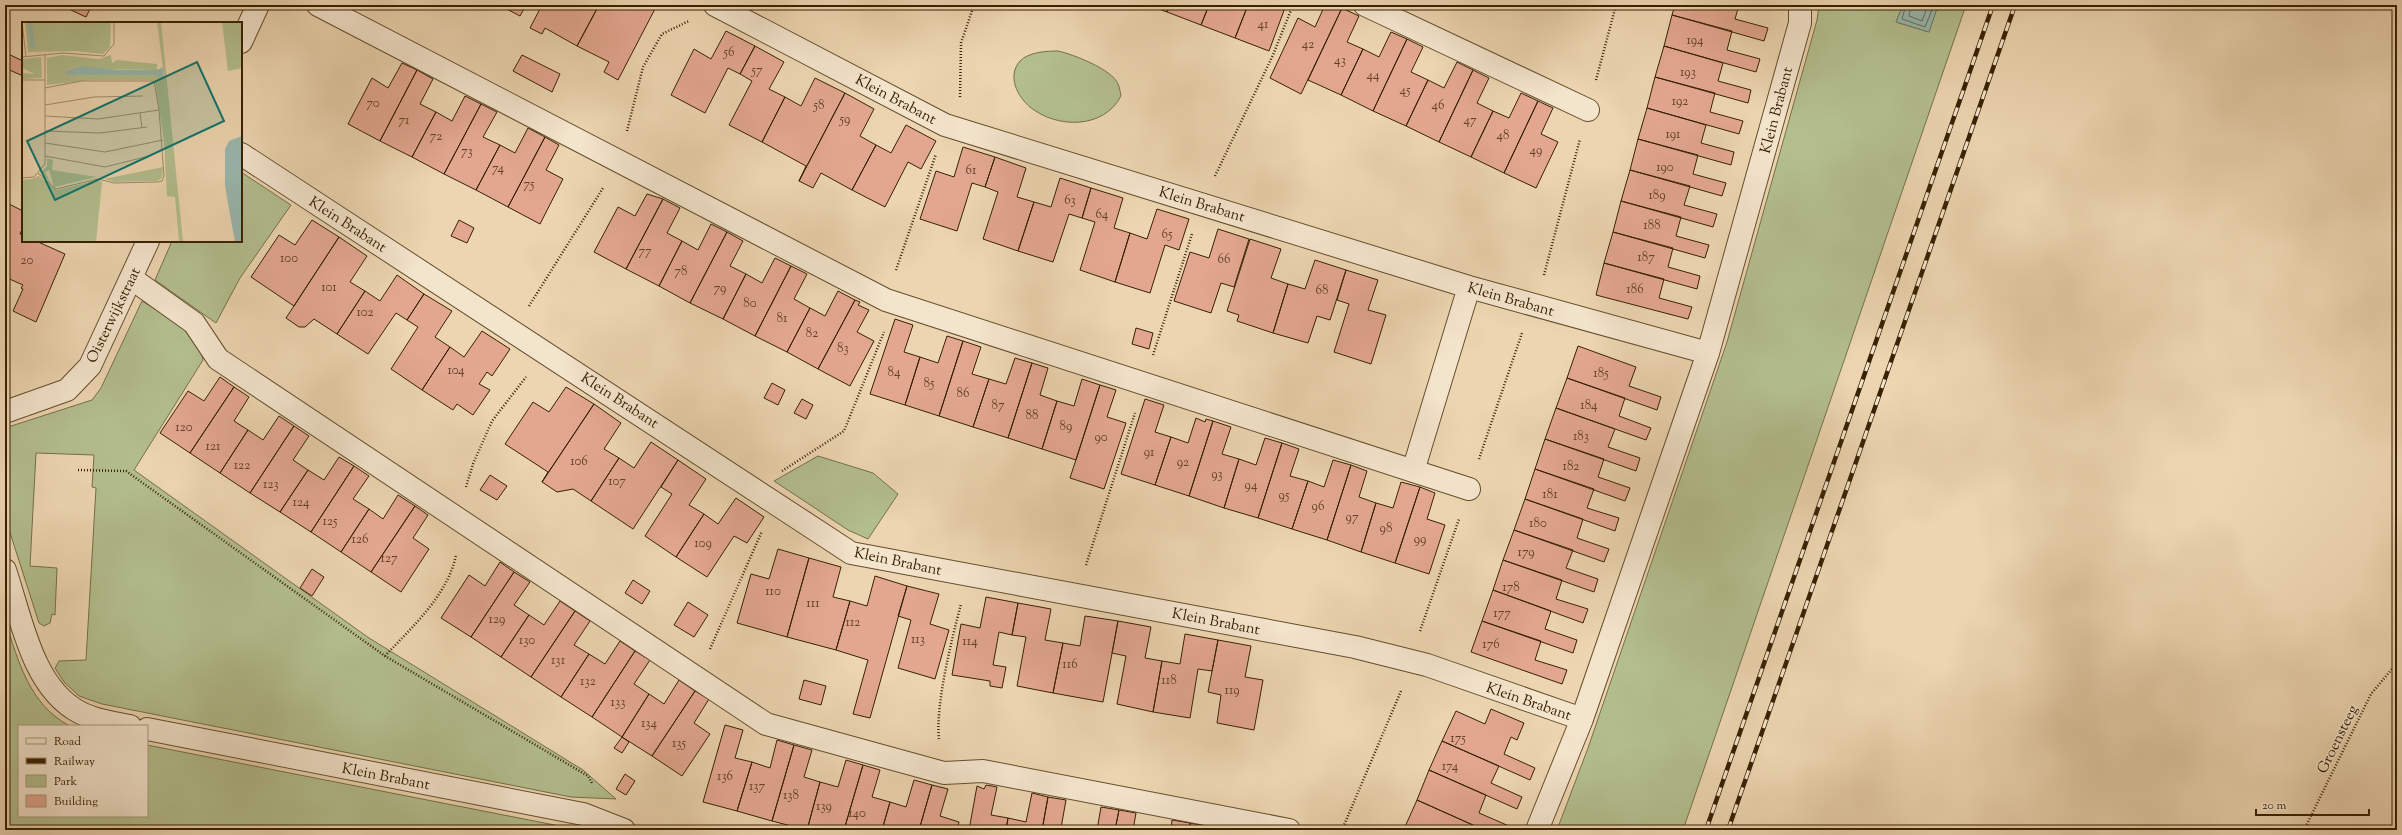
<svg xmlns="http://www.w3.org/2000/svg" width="2402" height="835" font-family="'Sorts Mill Goudy',serif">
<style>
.green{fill:#b3be8e;stroke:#767048}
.water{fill:#99b8ae;stroke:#727c69}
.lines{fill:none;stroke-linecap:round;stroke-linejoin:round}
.shore{stroke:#686c58;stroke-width:1}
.building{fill:#e3a790;stroke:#382102}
.minor-casing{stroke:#654e2e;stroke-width:24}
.path{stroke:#382102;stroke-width:2.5;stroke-dasharray:1 2;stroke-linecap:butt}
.minor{stroke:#f3e4cc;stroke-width:22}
.rail-casing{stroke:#382102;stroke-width:4.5}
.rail{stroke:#f3e4cc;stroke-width:3;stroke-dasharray:9;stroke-linecap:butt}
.labels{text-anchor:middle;stroke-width:3;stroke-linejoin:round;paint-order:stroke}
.number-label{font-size:13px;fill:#634226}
.street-label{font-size:15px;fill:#382102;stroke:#f3e4cc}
.inset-road{fill:none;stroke:#a48d6a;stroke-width:1}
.view{fill:#0f766e;fill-opacity:0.15;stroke:#0f766e;stroke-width:2}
.inset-edge{fill:none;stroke:#382102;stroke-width:2}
</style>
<rect width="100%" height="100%" fill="#ecd5b0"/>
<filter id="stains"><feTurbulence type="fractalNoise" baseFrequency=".005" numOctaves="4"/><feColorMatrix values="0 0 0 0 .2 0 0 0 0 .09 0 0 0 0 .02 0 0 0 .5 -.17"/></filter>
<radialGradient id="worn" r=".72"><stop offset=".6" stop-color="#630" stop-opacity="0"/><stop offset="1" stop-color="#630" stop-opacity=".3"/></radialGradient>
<!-- green -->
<path class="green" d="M1819,5H1903L1896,22L1929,32L1938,5H1966L1683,830H1557L1588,748L1727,342L1817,20Z
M1058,51C1072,54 1112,69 1118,84C1120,88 1120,92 1121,96C1104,129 1057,129 1030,107C1017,96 1007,76 1020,61C1029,52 1046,51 1058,51Z
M241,172L291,205L240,278L216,323L155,280L172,241H241Z
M142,301C163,314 200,333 203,360L134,470L369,638L583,770L616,799L571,797L102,704L79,696L64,682L55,668L59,661L86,660L96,488L92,487L94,455L36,453L30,566L57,568L55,615L52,614L50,623L44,626L39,623L5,517V428L92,400L101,388Z
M818,456L873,473L898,494L868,539L848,530L774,481Z
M5,620C18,660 29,705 70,726H19V816H147V745L580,830H5Z"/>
<!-- water -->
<path class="water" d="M1903,5H1938L1929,32L1896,22Z"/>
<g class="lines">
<!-- shore -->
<path class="shore" d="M1906,5L1902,19L1925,27L1934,5
M1911,5L1909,16L1922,21L1928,5"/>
</g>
<!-- building -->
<path class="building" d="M60,5H92L86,17Z
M499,5H526L520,16Z
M542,5H599L577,46L545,28L542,34L530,28Z
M599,5H608L617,9L619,5H657L618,80L604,72L609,62L577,46Z
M1148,5H1170L1167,12Z
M1170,5H1209L1201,25L1167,12Z
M1209,5H1248L1235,38L1201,25Z
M1248,5H1286L1269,51L1235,38Z
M1325,5H1335L1342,8L1301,94L1270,78L1298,18L1315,27Z
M1675,5H1739L1735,19L1768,28L1764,41L1672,15Z
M1342,8L1359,16L1347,42L1363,49L1341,95L1308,80Z
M1672,15L1732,31L1727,50L1760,59L1756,72L1664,46Z
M726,31L755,46L740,74L728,68L705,113L671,95L694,49L711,59Z
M1391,32L1407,39L1373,111L1341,95L1363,49L1379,57Z
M1407,39L1423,47L1411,72L1428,80L1406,126L1373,111Z
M755,46L784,62L769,89L785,97L762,142L729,125L752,81L740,74Z
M1664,46L1723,63L1718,81L1751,90L1748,103L1655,77Z
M6,53L23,61V76L5,68Z
M522,55L560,74L552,92L513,71Z
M1457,62L1473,70L1439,142L1406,126L1428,80L1444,88Z
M402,63L417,70L380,141L348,124L372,78L388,88Z
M417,70L433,79L420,104L436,112L412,157L380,141Z
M1473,70L1489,78L1477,103L1493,111L1471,157L1439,142Z
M1655,77L1715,93L1710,112L1743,121L1739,134L1647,108Z
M815,78L845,93L799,181L806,166L762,142L785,97L801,106Z
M845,93L874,109L860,136L876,145L852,190L821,173L813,188L799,181Z
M1521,93L1538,101L1504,173L1471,157L1493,111L1509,118Z
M465,96L481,104L444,174L412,157L436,112L452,121Z
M1538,101L1553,108L1541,134L1558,142L1536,188L1504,173Z
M481,104L497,112L483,137L500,145L476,190L444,174Z
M1647,108L1706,125L1701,143L1734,152L1731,165L1638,139Z
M906,125L936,141L921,169L908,162L885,207L852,190L876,145L891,153Z
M528,128L545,137L508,207L476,190L500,145L515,153Z
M545,137L559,145L546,170L563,179L540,224L508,207Z
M1638,139L1698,155L1693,174L1726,183L1722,196L1630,170Z
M963,147L995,157L985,187L972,183L957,231L920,219L936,171L954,177Z
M995,157L1026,168L1017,197L1034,202L1018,251L983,239L998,192L985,187Z
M1630,170L1690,186L1684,205L1717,214L1713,227L1621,201Z
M1060,178L1091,188L1082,218L1069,214L1053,262L1018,251L1034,202L1051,207Z
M1091,188L1123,198L1114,228L1130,233L1115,282L1080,270L1095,222L1082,218Z
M647,194L663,199L626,269L594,252L618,207L635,216Z
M663,199L680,208L667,233L682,241L659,286L626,269Z
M1621,201L1681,217L1676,236L1709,245L1705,258L1613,232Z
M5,202L23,211V227L20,234L23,235V241H36L65,254L36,322L13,311L23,289L21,288L23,285L5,277V264L9,254L5,252Z
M1157,209L1189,219L1179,250L1165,245L1150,293L1115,282L1130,233L1147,239Z
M312,220L339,237L294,306L251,277L279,235L295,245Z
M459,220L474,228L467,243L451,236Z
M711,224L727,232L690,303L659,286L682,241L698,250Z
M1218,229L1249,239L1234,287L1221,283L1211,313L1174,301L1190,252L1209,258Z
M727,232L743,241L730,266L746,274L723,319L690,303Z
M1613,232L1673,248L1668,267L1700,276L1697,289L1604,263Z
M339,237L367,256L350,282L365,291L337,334L314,319L305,327H299L286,318Z
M1250,239L1281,249L1271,278L1288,284L1273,333L1237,321L1239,315L1227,311Z
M775,258L791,266L755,336L723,319L746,274L762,283Z
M1315,260L1346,270L1330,320L1317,316L1308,343L1273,333L1288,284L1305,289Z
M1604,263L1664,279L1659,298L1692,307L1688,319L1596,295Z
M791,266L807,274L794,299L810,308L787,352L755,336Z
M1346,270L1378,280L1368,310L1386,315L1371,364L1334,352L1349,304L1337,300Z
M397,275L424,294L407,320L396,313L368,354L337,334L365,291L380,301Z
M838,291L855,300L818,369L787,352L810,308L825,316Z
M424,294L452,311L435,337L450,347L422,390L391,369L418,327L407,320Z
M855,300L860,302L858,305L869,310L857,332L874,341L850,386L818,369Z
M895,319L913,325L904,352L920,357L905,405L870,394Z
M1136,328L1153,333L1149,349L1132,344Z
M482,331L510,349L492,376L487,372L479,384L490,390L473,415L457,404L453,410L422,390L450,347L464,357Z
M947,336L963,341L939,416L905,405L920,357L938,363Z
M963,341L981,347L972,374L989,379L973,427L939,416Z
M1578,346L1636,367L1629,386L1661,397L1657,410L1567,378Z
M1015,358L1032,363L1008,438L973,427L989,379L1006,384Z
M1032,363L1048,368L1040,395L1057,401L1042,449L1008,438Z
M220,377L234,387L190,453L160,433L188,391L204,401Z
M1567,378L1625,398L1619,416L1651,428L1646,440L1556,408Z
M1082,379L1100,385L1076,460L1042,449L1057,401L1074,406Z
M772,383L785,390L778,405L764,398Z
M1100,385L1116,390L1107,417L1126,423L1104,489L1070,478Z
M234,387L249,397L234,421L248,430L220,473L190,453Z
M566,387L594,404L542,482L548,472L505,444L533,402L549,412Z
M802,399L813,405L806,419L794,413Z
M1145,399L1164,405L1155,432L1171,437L1155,485L1121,474Z
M594,404L621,423L604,449L619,458L591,501L573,489L557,492L542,482Z
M1556,408L1615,429L1608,447L1640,458L1636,471L1545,439Z
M279,416L294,426L250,493L220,473L248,430L263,440Z
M1196,418L1205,422L1206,419L1213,421L1189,496L1155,485L1171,437L1188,443Z
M1213,421L1231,427L1222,454L1239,459L1224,508L1189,496Z
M294,426L309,436L293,460L308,470L280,512L250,493Z
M1265,438L1282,443L1258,518L1224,508L1239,459L1256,465Z
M1545,439L1604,459L1598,477L1630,488L1625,501L1535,469Z
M651,442L678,460L633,529L591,501L619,458L634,468Z
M1282,443L1299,449L1290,476L1308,481L1292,529L1258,518Z
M339,457L354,466L311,532L280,512L308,470L324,480Z
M678,460L706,479L689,505L704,514L676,557L645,536L672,494L661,487Z
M1333,460L1351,465L1327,540L1292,529L1308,481L1324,487Z
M1351,465L1367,471L1359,497L1376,503L1361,552L1327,540Z
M354,466L369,476L353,499L369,509L341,552L311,532Z
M1535,469L1594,489L1587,508L1619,518L1615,531L1525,499Z
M490,475L507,486L497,500L480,490Z
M1401,482L1420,487L1395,563L1361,552L1376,503L1393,508Z
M1420,487L1435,493L1427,519L1445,525L1429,574L1395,563Z
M398,495L415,506L371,572L341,552L369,509L383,519Z
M736,498L764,517L747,543L734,536L707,577L676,557L704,514L718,524Z
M1525,499L1583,519L1577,538L1609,549L1604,562L1514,530Z
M415,506L428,515L413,538L429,549L401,592L371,572Z
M1514,530L1573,550L1566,568L1598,579L1594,592L1503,560Z
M778,549L809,558L787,637L737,623L751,574L769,579Z
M809,558L841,567L833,597L850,601L836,650L787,637Z
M1503,560L1562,580L1556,599L1588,609L1583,623L1493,590Z
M500,562L514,572L471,637L441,618L469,575L485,586Z
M312,569L324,577L312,596L300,588Z
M514,572L530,582L514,605L529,615L501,657L471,637Z
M875,576L907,586L870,718L853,714L868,660L836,650L850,601L867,606Z
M633,580L650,591L642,604L625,593Z
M907,586L939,594L930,624L949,630L935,679L898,668L911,620L898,616Z
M1493,590L1551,611L1545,629L1577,640L1573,653L1482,621Z
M986,597L1018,603L1012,635L999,632L993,665L1006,667L1002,688L990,686V681L952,675L961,624L980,628Z
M560,601L575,611L531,677L501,657L529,615L544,625Z
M688,602L708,615L694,637L674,625Z
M1018,603L1051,609L1045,640L1063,643L1053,693L1017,686L1026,637L1012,635Z
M575,611L590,621L574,645L589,654L561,697L531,677Z
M1085,616L1118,621L1103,702L1053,693L1063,643L1080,646Z
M1118,621L1151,627L1145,658L1162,661L1153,712L1117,704L1126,656L1112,653Z
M1482,621L1541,641L1535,660L1567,670L1562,684L1471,652Z
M1185,634L1218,640L1212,671L1198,669L1190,718L1153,712L1162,661L1180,664Z
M1218,640L1251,646L1245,677L1263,680L1254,730L1217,723L1221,695L1208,692Z
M620,641L635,651L592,717L561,697L589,654L605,664Z
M635,651L650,660L634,684L649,694L622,737L592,717Z
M679,680L695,691L652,756L622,737L649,694L664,704Z
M804,680L826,686L821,705L799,699Z
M695,691L709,699L694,723L710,734L682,776L652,756Z
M1491,709L1524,723L1517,740L1511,737L1504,754L1535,768L1530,780L1442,741L1456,711L1485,724Z
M725,725L743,730L735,758L752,762L737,811L703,802Z
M622,737L629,742L622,753L614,748Z
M777,740L794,745L772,821L737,811L752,762L770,768Z
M1442,741L1499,766L1491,783L1522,797L1517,809L1429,770Z
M794,745L812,750L804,777L820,782L807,830L772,821Z
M846,760L863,765L844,830H807L820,782L838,787Z
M863,765L880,770L872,797L890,802L882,830H844Z
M1429,770L1486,795L1479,813L1509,826L1508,830H1484L1417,800Z
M625,774L635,781L626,795L616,789Z
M914,780L932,785L919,830H882L890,802L906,807Z
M932,785L948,789L940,816L959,822L957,830H919Z
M986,785L997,787L991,815L1008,818L1006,830H969L977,786L984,789Z
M1032,793L1048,797L1042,830H1006L1008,818L1026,822Z
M1048,797L1066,800L1061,828L1071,830H1042Z
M1417,800L1473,825L1471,830L1404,829Z
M1101,807L1119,810L1115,830H1097Z
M1119,810L1136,813L1133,830H1115Z
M1172,820L1190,823L1189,830H1171Z
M1190,823L1207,826V830H1189Z"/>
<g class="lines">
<!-- minor casing -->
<g class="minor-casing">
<path id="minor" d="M318,5L886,300L1469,489
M715,5L945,125L1469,287L1708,353
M1365,5L1588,110
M241,42L258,5
M241,154L851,553L1355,647L1427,665L1582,719
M131,278L194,323L218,359L766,724L944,773L983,771L1289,830
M5,412L67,390L90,366L148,241
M1413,471L1469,287
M5,570C21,617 32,687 79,712C94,720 113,723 130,726
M147,729L583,814L624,830
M1537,830L1582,719L1708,353L1800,23V5"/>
</g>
<!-- path -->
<path class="path" d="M1596,80L1616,5
M960,97L961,43L974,5
M627,131L643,67L662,34L689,21
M1215,176L1273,55L1293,5
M896,270L936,154
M1544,275L1580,139
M529,306L603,188
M1153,355L1192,234
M1479,459L1522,333
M78,470L126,471L385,656L588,776L592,783
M782,471L844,431L884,332
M466,487L473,464L492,421L526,377
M1086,565L1135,413
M1420,631L1459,519
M710,649L762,531
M385,656C412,627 448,595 456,555
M939,739C935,706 952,638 961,604
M1342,830L1401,691
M2304,830L2371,694L2397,663"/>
<!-- minor -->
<use href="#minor" class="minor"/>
<!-- rail casing -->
<g class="rail-casing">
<path id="rail" d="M1706,830L1993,5
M1728,830L2015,5"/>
</g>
<!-- rail -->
<use href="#rail" class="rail"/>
</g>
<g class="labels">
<!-- number labels -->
<g class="number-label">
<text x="1263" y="28">41</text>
<text x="1695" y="44">194</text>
<text x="1308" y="48">42</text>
<text x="729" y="56">56</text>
<text x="1340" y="64">43</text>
<text x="757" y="74">57</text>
<text x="1688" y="76">193</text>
<text x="1373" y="79">44</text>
<text x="1405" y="94">45</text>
<text x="1680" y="105">192</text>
<text x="373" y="107">70</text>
<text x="819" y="109">58</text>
<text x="1438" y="109">46</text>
<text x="845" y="123">59</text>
<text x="404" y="124">71</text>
<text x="1470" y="124">47</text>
<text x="1673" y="138">191</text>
<text x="1503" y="139">48</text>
<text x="436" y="140">72</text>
<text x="1536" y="154">49</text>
<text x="467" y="155">73</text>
<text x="1665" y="171">190</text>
<text x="498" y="172">74</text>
<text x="971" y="174">61</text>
<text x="529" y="188">75</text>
<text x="1657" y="199">189</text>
<text x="1070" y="204">63</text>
<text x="1102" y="218">64</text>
<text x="1652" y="229">188</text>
<text x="1167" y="238">65</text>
<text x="645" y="255">77</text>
<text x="1646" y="261">187</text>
<text x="289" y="262">100</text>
<text x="1224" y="263">66</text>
<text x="27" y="264">20</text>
<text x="681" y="275">78</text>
<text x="329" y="291">101</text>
<text x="720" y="292">79</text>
<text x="1635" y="293">186</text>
<text x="1322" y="294">68</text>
<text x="750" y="307">80</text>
<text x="365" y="316">102</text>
<text x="782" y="322">81</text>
<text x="812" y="337">82</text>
<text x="843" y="352">83</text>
<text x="456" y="374">104</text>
<text x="894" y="376">84</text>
<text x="1601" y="377">185</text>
<text x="929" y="387">85</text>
<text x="963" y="397">86</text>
<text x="998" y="409">87</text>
<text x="1589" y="409">184</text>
<text x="1032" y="419">88</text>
<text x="1066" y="430">89</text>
<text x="184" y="431">120</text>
<text x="1581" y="440">183</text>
<text x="1101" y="441">90</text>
<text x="213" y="450">121</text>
<text x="1149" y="456">91</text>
<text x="579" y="465">106</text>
<text x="1183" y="466">92</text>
<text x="242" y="469">122</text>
<text x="1571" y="470">182</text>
<text x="1217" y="478">93</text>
<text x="617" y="485">107</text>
<text x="271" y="488">123</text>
<text x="1251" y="489">94</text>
<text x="1550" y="498">181</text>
<text x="1284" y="499">95</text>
<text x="301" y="506">124</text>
<text x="1318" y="510">96</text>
<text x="1352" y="521">97</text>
<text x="330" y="525">125</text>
<text x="1538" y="527">180</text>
<text x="1386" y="532">98</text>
<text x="360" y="543">126</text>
<text x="1420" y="543">99</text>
<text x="703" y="547">109</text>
<text x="1526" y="556">179</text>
<text x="389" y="562">127</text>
<text x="1511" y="591">178</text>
<text x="773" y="595">110</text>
<text x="813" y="607">111</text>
<text x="1502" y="617">177</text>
<text x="497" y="623">129</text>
<text x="853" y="626">112</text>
<text x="918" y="643">113</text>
<text x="527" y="644">130</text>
<text x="970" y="645">114</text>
<text x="1491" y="648">176</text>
<text x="558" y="664">131</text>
<text x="1070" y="668">116</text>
<text x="1169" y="684">118</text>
<text x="588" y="685">132</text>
<text x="1232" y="694">119</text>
<text x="618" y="706">133</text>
<text x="649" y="727">134</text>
<text x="1458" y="742">175</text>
<text x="679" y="747">135</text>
<text x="1450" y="770">174</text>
<text x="725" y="780">136</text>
<text x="757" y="790">137</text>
<text x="791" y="799">138</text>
<text x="824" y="810">139</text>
<text x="857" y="817">140</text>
</g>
<!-- street labels -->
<g class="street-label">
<text transform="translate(896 99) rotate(28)" y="5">Klein Brabant</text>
<text transform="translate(1776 110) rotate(-75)" y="5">Klein Brabant</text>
<text transform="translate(1202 204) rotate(17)" y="5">Klein Brabant</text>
<text transform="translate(348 224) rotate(33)" y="5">Klein Brabant</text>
<text transform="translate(1511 299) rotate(16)" y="5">Klein Brabant</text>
<text transform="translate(113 315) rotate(-64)" y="5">Oisterwijkstraat</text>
<text transform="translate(620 400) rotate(33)" y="5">Klein Brabant</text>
<text transform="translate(898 561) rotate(12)" y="5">Klein Brabant</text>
<text transform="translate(1216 621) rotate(11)" y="5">Klein Brabant</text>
<text transform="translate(1529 701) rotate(19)" y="5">Klein Brabant</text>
<text transform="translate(2337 739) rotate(-64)" y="5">Groensteeg</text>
<text transform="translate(386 776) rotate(11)" y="5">Klein Brabant</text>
</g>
</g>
<!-- overview -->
<g transform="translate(22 22)">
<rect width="220" height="220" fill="#ecd5b0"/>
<path d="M3,0H89L88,25L81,32L54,29L6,30ZM135,0H139L161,220H157L153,175L145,174L142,120L133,58H69L25,63V36L40,33L77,37L89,33L90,41L95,38L135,42V48L70,47L58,44L46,48L45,53H134L138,54L140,58L142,53ZM200,0H220V46L206,49ZM19,35L20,56L0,57V51L13,52L0,46V37ZM25,136L31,138L30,148L75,155L32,165L27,148L23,150L29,162L19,151L25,144ZM141,145L140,156L135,159L93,160L82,157ZM17,154L35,168L76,158L80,160L74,220H0V158L10,157Z" fill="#b3be8e"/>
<path d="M6,0H10L13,25L8,26ZM58,44L98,48H135L141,45L142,58L134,53H44V49ZM220,114V220H213L203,164V127L207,119Z" fill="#99b8ae"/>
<path class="inset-road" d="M0,0L4,35M0,35L41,31L82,34L92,22V0M0,58H23M23,83L72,75L121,74M118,91L120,106M23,94L76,97L137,88M23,109L78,111L125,105M23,121L83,130L141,118M23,134L83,145L127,134M16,151L34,167L76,157L92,161L136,160L140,159L142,154L137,88L132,59H59L23,66M0,156L12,155L23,142V33"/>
<path class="view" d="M175,40L202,99L33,178L5,119Z"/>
<rect width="220" height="220" class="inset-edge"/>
</g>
<!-- margin -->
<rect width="2402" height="835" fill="none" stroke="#ecd5b0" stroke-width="20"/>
<rect x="6" y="6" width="2390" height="823" fill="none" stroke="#382102" stroke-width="2"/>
<rect x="10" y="10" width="2382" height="815" fill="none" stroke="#382102"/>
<!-- legend -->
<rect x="18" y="725" width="130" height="92" fill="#f3e4cc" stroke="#a8967b"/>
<rect x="26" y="738" width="20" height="6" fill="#f3e4cc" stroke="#a8967b"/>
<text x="54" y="745" font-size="12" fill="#382102">Road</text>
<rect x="26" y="758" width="20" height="6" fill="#382102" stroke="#a8967b"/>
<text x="54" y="765" font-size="12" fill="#382102">Railway</text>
<rect x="26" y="775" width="20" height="12" fill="#b3be8e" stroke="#a8967b"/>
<text x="54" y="785" font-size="12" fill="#382102">Park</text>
<rect x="26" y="795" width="20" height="12" fill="#e3a790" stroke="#a8967b"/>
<text x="54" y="805" font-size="12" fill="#382102">Building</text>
<!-- scale -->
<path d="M2256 809v6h113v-6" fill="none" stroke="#382102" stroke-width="2"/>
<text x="2262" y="809" font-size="12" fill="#382102" stroke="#f3e4cc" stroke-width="3" paint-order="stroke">20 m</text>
<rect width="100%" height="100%" filter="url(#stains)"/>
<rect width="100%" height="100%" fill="url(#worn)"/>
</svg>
